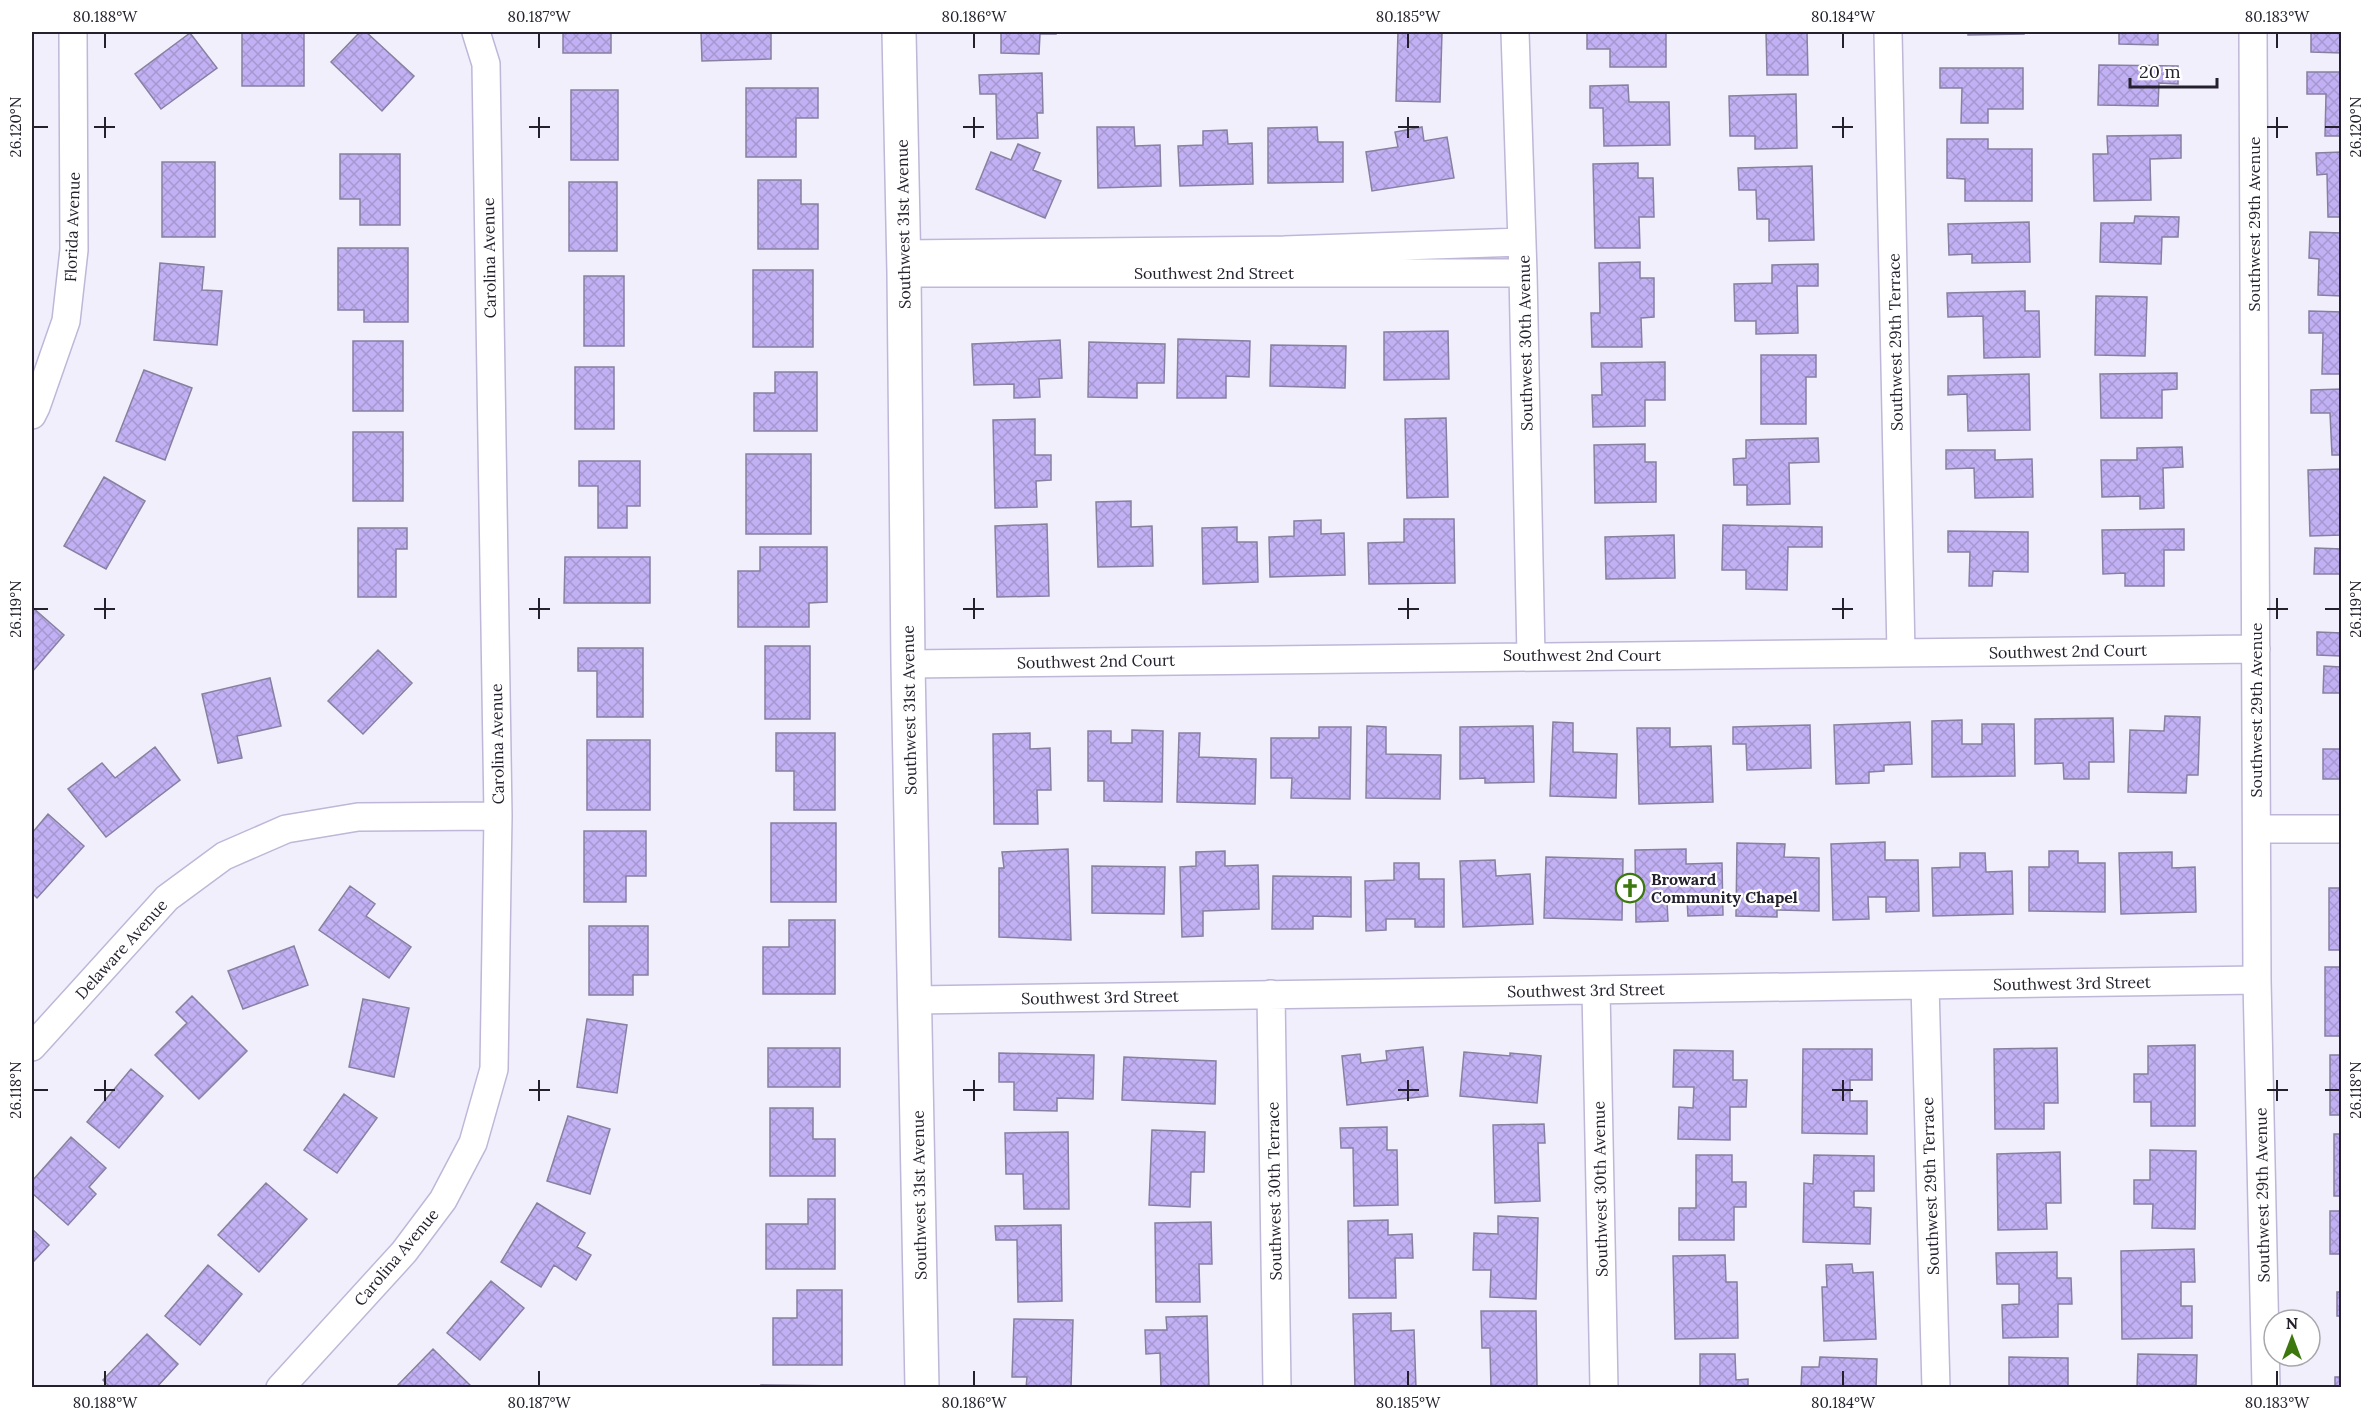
<svg xmlns="http://www.w3.org/2000/svg" width="2373" height="1419" font-family="Lora,serif">
<style>
.building{fill:url(#building-cross-hatch);stroke:#8780a0;stroke-width:1.5}
.lines{fill:none;stroke-linecap:round;stroke-linejoin:round}
.minor-casing{stroke:#beb7d8;stroke-width:30}
.secondary-casing{stroke:#beb7d8;stroke-width:36}
.minor{stroke:#fff;stroke-width:27}
.secondary{stroke:#fff;stroke-width:33}
.ticks{fill:none;stroke:#24212d;stroke-width:2}
.labels{text-anchor:middle;stroke-width:4.5;stroke-linejoin:round;paint-order:stroke}
.street-label{font-size:16px;fill:#24212d;stroke:#fff}
.poi-label{font-size:16px;font-weight:bold;fill:#24212d;stroke:#fff;text-anchor:start}
.neatline{fill:none;stroke:#24212d;stroke-width:2}
.ticks-label{font-size:15px;text-anchor:middle;fill:#24212d}
</style>
<defs>
<pattern id="building-cross-hatch" width="8" height="8" patternUnits="userSpaceOnUse" patternTransform="scale(1.5)"><rect width="8" height="8" fill="#c1b0f3"/><path d="M0 0l8 8M0 8l8-8" fill="none" stroke="#a697d1"/></pattern>
</defs>
<rect width="100%" height="100%" fill="#f2effd"/>
<!-- building -->
<path class="building" d="M242,32H304V86H242Z
M360,32H366L414,76L382,111L331,62Z
M563,32H611V53H563Z
M701,32H771V59L702,61Z
M1001,32H1056V34H1040L1039,54L1001,53Z
M1398,32H1442L1440,102L1396,101Z
M1587,32H1666V67H1610V49H1587Z
M1766,32H1807L1808,75H1767Z
M1968,32H2024V34L1968,35Z
M2119,32H2158V45L2119,44Z
M2311,32H2342V53L2311,52Z
M190,33L217,68L161,109L135,74Z
M2099,65L2178,66V84L2159,83L2158,106L2098,105Z
M1940,68H2023V109H1988V123H1961L1962,88H1940Z
M2307,72H2342V136H2325L2326,94H2307Z
M1042,73L1043,113H1037L1038,138L997,139L996,94H980L979,75Z
M1628,85L1629,102H1669L1670,145L1604,146L1603,108H1590V86Z
M746,88H818V118H796V157H746Z
M571,90H618V160H571Z
M1796,94L1797,148L1755,149V136H1730L1729,96Z
M1097,127H1134L1135,146L1160,145L1161,186L1098,188Z
M1317,127L1318,142H1343V182L1268,183V128Z
M1422,127L1424,141L1447,137L1454,178L1372,191L1366,152L1398,147L1395,132Z
M1227,130L1228,144L1252,143L1253,184L1180,186L1178,146L1203,145V131Z
M2181,135V158L2150,159L2151,200L2094,201L2093,154H2108L2107,136Z
M1947,139H1988V149H2032V201H1965V179L1947,178Z
M1018,144L1040,153L1033,170L1061,181L1045,218L976,189L991,152L1011,160Z
M2342,152V217H2328L2327,174L2317,175L2316,153Z
M340,154H400V225H360V199H340Z
M162,162H215V237H162Z
M1638,163V178H1653L1654,217H1639L1640,248H1595L1593,164Z
M1812,166L1814,240L1769,241V219H1757L1756,190H1739L1738,168Z
M758,180H801V204H818V249H758Z
M569,182H617V251H569Z
M2135,216L2179,217L2178,237H2162L2161,264L2100,262L2101,223H2134Z
M2029,222L2030,262L1972,263V254L1949,255L1948,224Z
M2310,232L2342,233V296L2318,295L2319,259L2309,258Z
M338,248H408V322H364V310H338Z
M1640,262V278H1654V317L1641,318L1642,347H1592L1591,313H1600L1599,263Z
M160,263L204,267L202,290L222,291L217,345L154,340Z
M1818,264V286H1797L1798,333L1756,334V321H1735L1734,284L1772,283V265Z
M753,270H813V347H753Z
M584,276H624V346H584Z
M2025,291V311H2039L2040,357L1984,358L1983,316L1948,317L1947,293Z
M2096,296L2147,297L2145,356L2095,355Z
M2309,311L2342,312V374H2322L2323,333H2309Z
M1448,331L1449,379L1384,380V332Z
M1178,339L1250,341L1249,377L1226,376V398H1177Z
M1060,340L1062,378L1039,379L1040,397L1014,398V384L974,385L972,344Z
M353,341H403V411H353Z
M1089,342L1165,344L1164,383H1137V398L1088,397Z
M1271,345L1346,346L1345,388L1270,386Z
M1761,355H1816V377H1806V424H1761Z
M1665,362V400H1645V426L1593,427L1592,395H1602L1601,363Z
M575,367H614V429H575Z
M144,370L192,388L165,460L116,441Z
M775,372H817V431H754V393H775Z
M2177,373V389L2162,390V418H2101L2100,374Z
M2029,374L2030,430L1968,431L1967,394L1948,395V376Z
M2342,389V455H2332L2330,413H2311V390Z
M1446,418L1448,497L1407,498L1405,419Z
M1035,419V455H1051V480L1036,481L1037,507L995,508L993,420Z
M353,432H403V501H353Z
M1818,438L1819,462L1789,463L1790,504L1747,505V485H1734L1733,459L1746,458V440Z
M1645,444V462H1656V502L1595,503L1594,445Z
M2182,447L2183,467L2163,468L2164,508L2140,509V496L2102,497L2101,460H2137V448Z
M1946,450H1995V460L2032,459L2033,497L1975,498L1974,468L1946,469Z
M746,454H811V534H746Z
M579,461H640V506H627V528H598V486H579Z
M2342,469V535L2310,536L2308,470Z
M104,477L145,501L106,569L64,546Z
M1131,501V527L1152,526L1153,566L1098,567L1096,502Z
M1404,519H1454L1455,583L1369,584L1368,543L1404,542Z
M1321,520V534L1344,533L1345,575L1270,577L1269,537L1294,536V521Z
M1047,524L1049,596L997,597L995,526Z
M1723,525L1822,527V547H1788L1787,590L1746,589V570H1722Z
M1237,527V542H1257L1258,582L1203,584L1202,528Z
M358,528H407V549H396V597H358Z
M2184,529V550H2164V586H2125V573L2103,574L2102,530Z
M1948,531L2028,532V572L1993,571L1992,586H1969L1970,552H1948Z
M1674,535L1675,578L1606,579L1605,537Z
M760,547H827V602L809,603V627H738V571H760Z
M2315,548L2342,549V612L2341,574H2314Z
M565,557H650V603H564Z
M32,607L64,635L32,672Z
M2317,632L2342,633V693H2323L2324,666L2341,667V656L2317,655Z
M765,646H810V719H765Z
M578,648H643V717H597V671H578Z
M378,650L412,683L363,734L328,701Z
M270,678L281,726L237,736L242,758L218,763L202,694Z
M2165,716L2200,717L2198,775H2187L2186,793L2128,792L2130,730L2164,731Z
M2113,718L2114,762H2089V779H2064L2063,763L2035,764V719Z
M1962,720V744H1982V724H2014L2015,776L1932,777V721Z
M1553,722L1573,723V752L1617,754L1616,798L1550,796Z
M1910,722L1912,764L1884,765V771L1869,772V783L1836,784L1834,725Z
M1810,725L1811,768L1747,770L1746,744H1733V727Z
M1367,726L1386,727V754L1441,755L1440,799L1366,798Z
M1533,726L1534,782L1485,783V778L1460,779V727Z
M1319,727H1351L1350,799L1291,798L1292,778H1271V738H1319Z
M1637,728H1670V747L1711,746L1713,802L1639,804Z
M1132,730L1163,731L1162,802L1104,801V781H1088V731H1111V743H1132Z
M776,733H835V810H794V771H776Z
M1030,733V749L1050,748L1051,790H1037L1038,824H994L993,734Z
M1179,733H1200L1199,757L1256,759L1255,804L1177,802Z
M587,740H650V810H587Z
M155,747L180,780L106,837L68,789L102,763L115,778Z
M2323,749H2342V779H2323Z
M48,814L84,846L37,898L32,893V833Z
M771,823H836V902H771Z
M584,831H646V876H626V902H584Z
M1885,842V860H1918L1919,911L1886,912V897H1868L1869,919L1833,920L1831,844Z
M1737,843L1785,844L1784,857L1819,858V911L1777,910V917L1736,916Z
M1068,849L1071,940L999,937V868H1004L1002,852Z
M1686,849V864L1722,863L1723,915L1688,916L1687,900L1667,901L1668,921L1636,922L1635,850Z
M1225,851V866L1258,865L1259,909L1203,911V936L1182,937L1180,867L1196,866V852Z
M2049,851H2078V863H2105V912L2029,911V867H2049Z
M2172,852V868L2195,867L2196,912L2121,914L2119,853Z
M1960,853H1985L1986,872L2012,871L2013,914L1933,916L1932,868L1960,867Z
M1546,857L1623,859L1622,920L1544,918Z
M1495,860L1496,876L1530,874L1533,924L1463,927L1460,861Z
M1394,863H1419V879H1444V927H1415V919H1386V930L1366,931L1365,881L1394,880Z
M1092,866L1165,867L1164,914L1092,913Z
M1273,876L1351,877V917L1313,916V929H1272Z
M350,886L375,904L366,916L411,947L389,978L319,930Z
M2329,888H2342V950H2329Z
M789,920H835V994H763V947H789Z
M589,926H648V975H633V995H589Z
M294,946L308,985L243,1009L228,971Z
M2325,967H2342V1036H2325Z
M192,996L247,1051L199,1099L155,1055L187,1023L176,1012Z
M363,999L409,1008L394,1077L349,1067Z
M587,1019L627,1025L617,1093L577,1087Z
M2195,1045V1126H2151V1102H2134V1074H2148V1046Z
M1423,1047L1428,1096L1347,1105L1342,1056L1360,1054L1361,1063L1387,1060L1386,1051Z
M768,1048H840V1087H768Z
M2057,1048L2058,1103H2044V1129H1995L1994,1049Z
M1803,1049H1872V1080H1850V1101H1867V1134L1802,1133Z
M1674,1050L1733,1051V1080H1747L1746,1107H1730V1140L1678,1139L1679,1107L1693,1108L1694,1087H1673Z
M1464,1052L1510,1056V1053L1541,1056L1537,1103L1460,1096Z
M999,1053L1094,1055L1093,1099L1057,1098V1111L1014,1110V1082H999Z
M2330,1055H2342V1115H2330Z
M1124,1057L1216,1061L1215,1104L1122,1100Z
M131,1069L163,1096L119,1148L87,1122Z
M344,1094L377,1118L337,1173L304,1150Z
M770,1108H813V1139H835V1176H770Z
M568,1116L610,1129L590,1194L547,1181Z
M1544,1124L1545,1143H1538L1540,1201L1495,1203L1493,1125Z
M1387,1127V1150H1397L1398,1205L1354,1206L1353,1148H1341L1340,1128Z
M1152,1130L1205,1132L1204,1172H1191L1190,1207L1149,1205Z
M1068,1132L1069,1209H1024L1023,1174H1006L1005,1133Z
M2334,1134H2342V1196H2334Z
M71,1137L106,1168L89,1187L96,1194L68,1225L32,1193V1181Z
M2150,1150L2196,1151L2195,1229L2152,1228L2153,1204H2134V1180H2150Z
M2060,1152L2061,1203H2046L2047,1229L1998,1230L1997,1154Z
M1696,1155H1732V1182H1746V1207H1734V1240H1679V1208H1696Z
M1814,1155L1874,1156V1191H1854V1207L1871,1208L1870,1244L1803,1242L1804,1183L1813,1184Z
M266,1183L307,1219L259,1272L218,1235Z
M808,1199H835V1269H766V1224H808Z
M537,1203L585,1233L577,1247L591,1255L576,1280L554,1265L541,1287L501,1262Z
M2330,1211H2342V1254H2330Z
M1498,1216L1538,1218L1536,1299L1490,1297L1491,1270H1473L1474,1233L1498,1234Z
M1388,1220V1235L1412,1234L1413,1258H1395L1396,1298H1349L1348,1221Z
M1211,1222L1212,1264H1199L1200,1302H1156L1155,1223Z
M1061,1225L1062,1301L1018,1302L1017,1240H996L995,1226Z
M32,1229L49,1245L32,1263Z
M2194,1249L2195,1282H2181V1306H2192V1338L2122,1339L2121,1251Z
M2057,1252V1278H2071L2072,1304H2058V1337L2003,1338L2002,1305L2019,1304V1284H1997L1996,1253Z
M1725,1255L1726,1282H1737L1738,1338L1675,1339L1673,1256Z
M1852,1264L1853,1273L1873,1272L1876,1339L1824,1341L1822,1287H1827L1826,1265Z
M208,1265L242,1294L200,1345L165,1316Z
M491,1281L524,1308L480,1360L447,1333Z
M797,1290H842V1365H773V1318H797Z
M2337,1292H2342V1316H2337Z
M1481,1311H1536L1537,1388H1491L1490,1348H1482Z
M1391,1313V1331L1414,1330L1416,1388H1355L1353,1314Z
M1207,1316L1209,1388H1161L1160,1353L1146,1354L1145,1330H1167L1166,1317Z
M1014,1319L1073,1320L1071,1388H1026L1027,1377H1012Z
M147,1334L178,1364L156,1388H111L103,1380Z
M433,1349L473,1388H395Z
M1700,1354H1735L1736,1380L1748,1379V1388H1700Z
M2138,1354L2197,1355L2196,1385L2137,1388Z
M1820,1357L1877,1359L1876,1388H1801L1802,1367H1819Z
M2009,1357L2068,1358V1388H2009Z
M2335,1377H2342V1388H2335Z
M761,1385L844,1386V1388H761Z"/>
<g class="lines">
<!-- minor casing -->
<g class="minor-casing">
<path id="minor" d="M1515,32L1523,273L1531,656
M1888,32L1901,653
M2253,32L2257,980L2266,1388
M904,254L1284,250L1522,242
M904,273H1523
M32,415L36,407L66,321L74,250L73,32
M908,664L2256,649
M2257,829H2342
M1925,985L1936,1388
M1596,990L1604,1388
M1271,994L1277,1388
M915,1000L2257,980
M32,1047L167,898L224,856L286,829L358,817L498,816
M280,1388L404,1252L443,1200L473,1143L494,1069L498,816L486,64L476,32"/>
</g>
<!-- secondary casing -->
<g class="secondary-casing">
<path id="secondary" d="M899,32L904,273L908,664L922,1388"/>
</g>
<!-- minor -->
<use href="#minor" class="minor"/>
<!-- secondary -->
<use href="#secondary" class="secondary"/>
</g>
<!-- ticks -->
<path class="ticks" d="M105,33V48M539,33V48M974,33V48M1408,33V48M1843,33V48M2277,33V48M105,117V138M539,117V138M974,117V138M1408,117V138M1843,117V138M2277,117V138M33,127H48M94,127H115M529,127H550M963,127H984M1398,127H1419M1832,127H1853M2267,127H2288M2325,127H2340M105,598V619M539,598V619M974,598V619M1408,598V619M1843,598V619M2277,598V619M33,609H48M94,609H115M529,609H550M963,609H984M1398,609H1419M1832,609H1853M2267,609H2288M2325,609H2340M105,1080V1101M539,1080V1101M974,1080V1101M1408,1080V1101M1843,1080V1101M2277,1080V1101M33,1090H48M94,1090H115M529,1090H550M963,1090H984M1398,1090H1419M1832,1090H1853M2267,1090H2288M2325,1090H2340M105,1371V1386M539,1371V1386M974,1371V1386M1408,1371V1386M1843,1371V1386M2277,1371V1386"/>
<!-- icons -->
<defs>
<g id="church-ring" transform="scale(1.5)"><circle r="9.5" fill="#fff" stroke="#3d780e" stroke-width="1.5"/><path d="M-1.2-6h2.4v3.5h3.3v2.4h-3.3V6h-2.4V-.1h-3.3v-2.4h3.3Z" fill="#3d780e"/></g>
</defs>
<g fill-rule="evenodd">
<use href="#church-ring" x="1630" y="888"/>
</g>
<g class="labels">
<!-- street labels -->
<g class="street-label">
<text transform="translate(903 224) rotate(-91)" y="6">Southwest 31st Avenue</text>
<text transform="translate(2254 224) rotate(-90)" y="6">Southwest 29th Avenue</text>
<text transform="translate(72 227) rotate(-88)" y="6">Florida Avenue</text>
<text transform="translate(489 258) rotate(-91)" y="6">Carolina Avenue</text>
<text x="1214" y="279">Southwest 2nd Street</text>
<text transform="translate(1895 342) rotate(-91)" y="6">Southwest 29th Terrace</text>
<text transform="translate(1525 343) rotate(-91)" y="6">Southwest 30th Avenue</text>
<text transform="translate(2068 651) rotate(-1)" y="6">Southwest 2nd Court</text>
<text x="1582" y="661">Southwest 2nd Court</text>
<text transform="translate(1096 661) rotate(-1)" y="6">Southwest 2nd Court</text>
<text transform="translate(909 710) rotate(-91)" y="6">Southwest 31st Avenue</text>
<text transform="translate(2256 710) rotate(-90)" y="6">Southwest 29th Avenue</text>
<text transform="translate(497 744) rotate(-91)" y="6">Carolina Avenue</text>
<text transform="translate(121 949) rotate(-48)" y="6">Delaware Avenue</text>
<text transform="translate(2072 983) rotate(-1)" y="6">Southwest 3rd Street</text>
<text transform="translate(1586 990) rotate(-1)" y="6">Southwest 3rd Street</text>
<text transform="translate(1100 997) rotate(-1)" y="6">Southwest 3rd Street</text>
<text transform="translate(1930 1186) rotate(-92)" y="6">Southwest 29th Terrace</text>
<text transform="translate(1600 1189) rotate(-91)" y="6">Southwest 30th Avenue</text>
<text transform="translate(1274 1191) rotate(-91)" y="6">Southwest 30th Terrace</text>
<text transform="translate(919 1195) rotate(-91)" y="6">Southwest 31st Avenue</text>
<text transform="translate(2262 1195) rotate(-91)" y="6">Southwest 29th Avenue</text>
<text transform="translate(396 1257) rotate(-50)" y="6">Carolina Avenue</text>
</g>
<!-- poi labels -->
<g class="poi-label">
<text x="1651" y="885">Broward<tspan x="1651" dy="18">Community Chapel</tspan></text>
</g>
</g>
<!-- border -->
<rect width="2373" height="1419" fill="none" stroke="#ffffff" stroke-width="66"/>
<!-- north arrow -->
<g transform="translate(2292 1338)"><circle r="28" fill="#ffffff" stroke="#a7a6ab" stroke-width="1.5"/>
<path d="M0-4.5L10 22L0 15L-10 22Z" fill="#3d780e"/>
<text y="-9" font-size="16" font-weight="bold" text-anchor="middle" fill="#24212d">N</text>
</g>
<!-- scale -->
<path d="M2130 78v9h87v-9" fill="none" stroke="#24212d" stroke-width="3"/>
<text x="2139" y="78" font-size="18" fill="#24212d" stroke="#ffffff" stroke-width="4.5" paint-order="stroke">20 m</text>
<rect x="33" y="33" width="2307" height="1353" class="neatline"/>
<g class="ticks-label">
<text x="105" y="22">80.188°W</text>
<text x="539" y="22">80.187°W</text>
<text x="974" y="22">80.186°W</text>
<text x="1408" y="22">80.185°W</text>
<text x="1843" y="22">80.184°W</text>
<text x="2277" y="22">80.183°W</text>
<text transform="translate(16 127) rotate(-90)" y="5">26.120°N</text>
<text transform="translate(2356 127) rotate(-90)" y="5">26.120°N</text>
<text transform="translate(16 609) rotate(-90)" y="5">26.119°N</text>
<text transform="translate(2356 609) rotate(-90)" y="5">26.119°N</text>
<text transform="translate(16 1090) rotate(-90)" y="5">26.118°N</text>
<text transform="translate(2356 1090) rotate(-90)" y="5">26.118°N</text>
<text x="105" y="1408">80.188°W</text>
<text x="539" y="1408">80.187°W</text>
<text x="974" y="1408">80.186°W</text>
<text x="1408" y="1408">80.185°W</text>
<text x="1843" y="1408">80.184°W</text>
<text x="2277" y="1408">80.183°W</text>
</g>
</svg>
